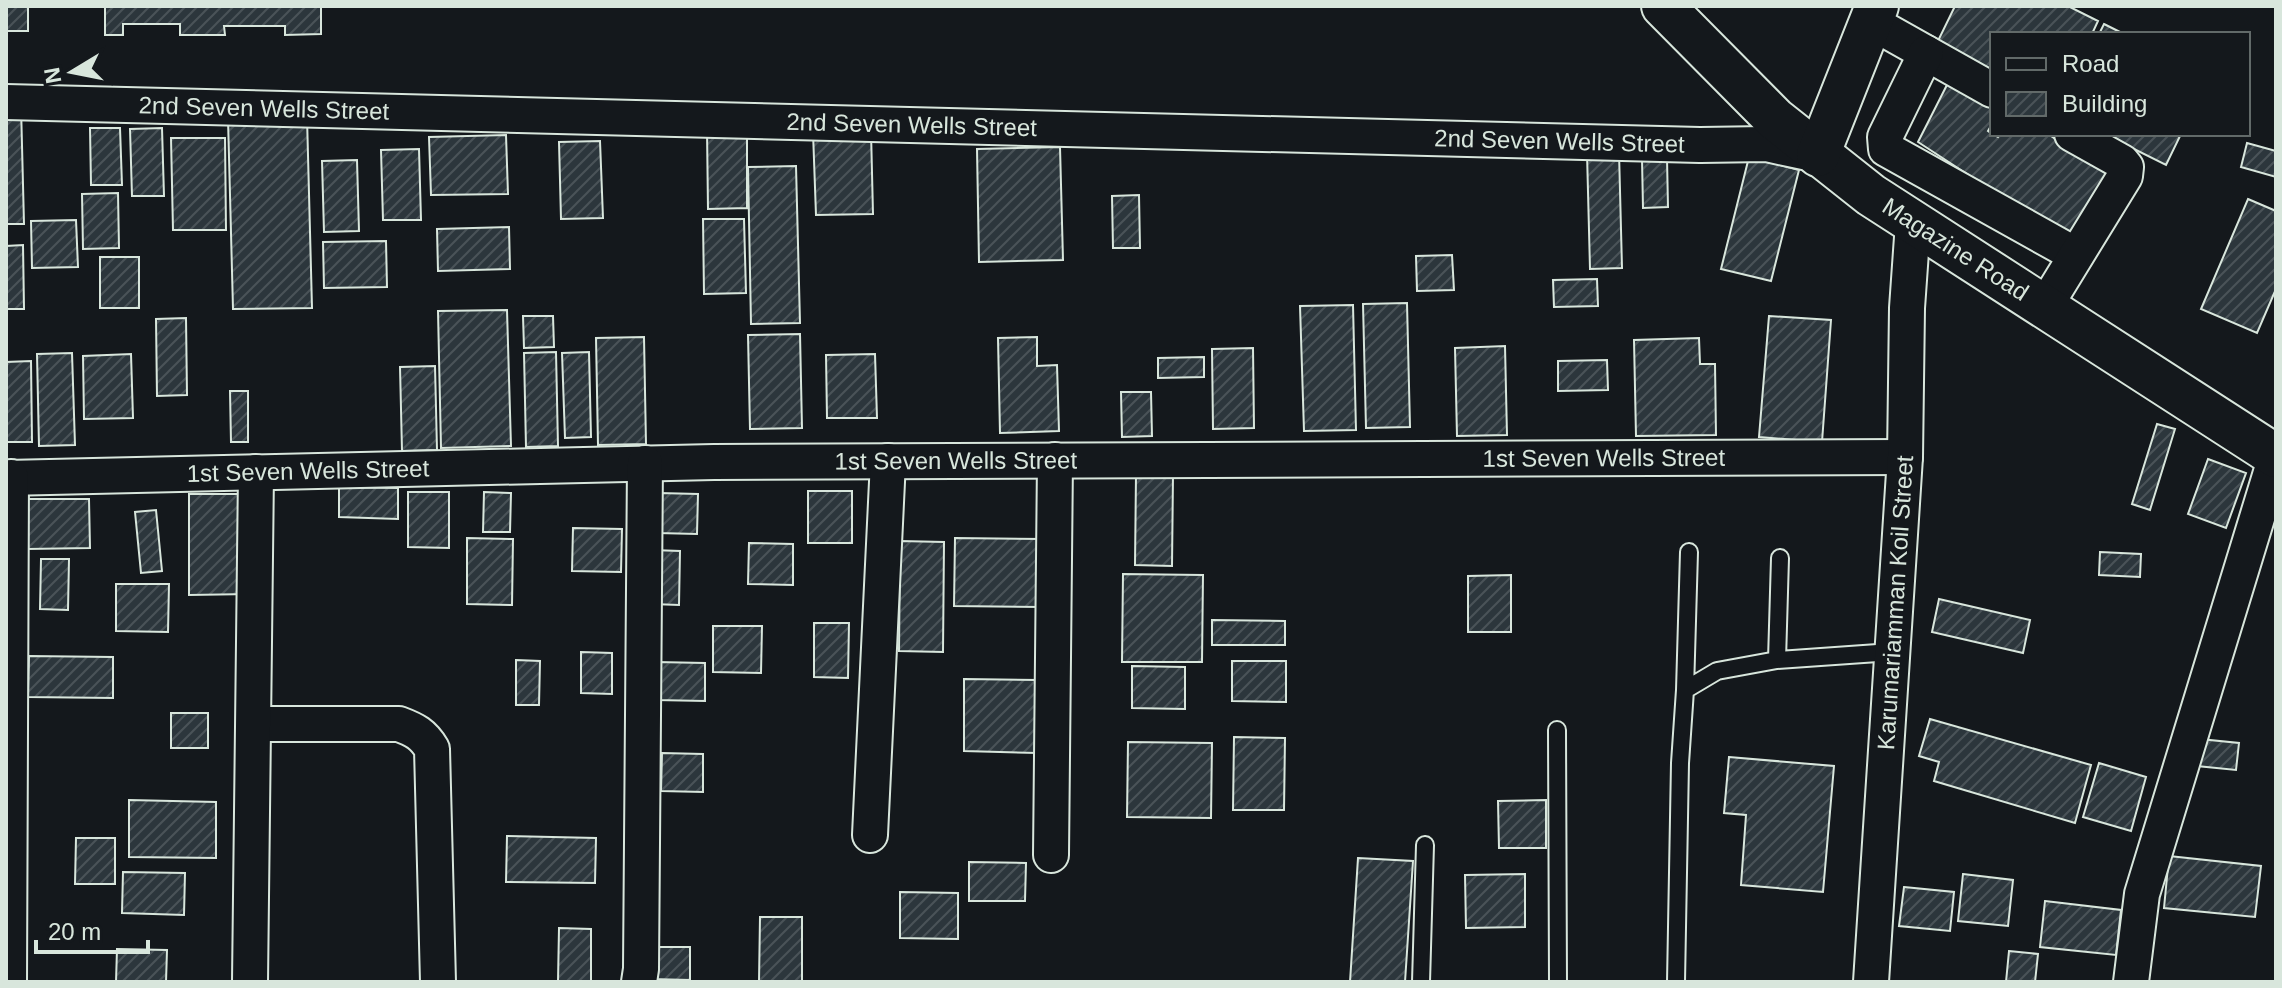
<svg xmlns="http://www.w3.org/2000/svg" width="2282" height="988" font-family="Arial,sans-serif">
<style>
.building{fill:url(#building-hatch);stroke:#d8e6dc;stroke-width:2}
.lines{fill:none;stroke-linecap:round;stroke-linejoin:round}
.service-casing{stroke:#d8e6dc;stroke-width:20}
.minor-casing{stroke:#d8e6dc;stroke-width:38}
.tertiary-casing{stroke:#d8e6dc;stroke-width:46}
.service{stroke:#14181c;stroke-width:16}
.minor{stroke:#14181c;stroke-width:34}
.tertiary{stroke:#14181c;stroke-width:42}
.labels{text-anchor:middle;stroke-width:6;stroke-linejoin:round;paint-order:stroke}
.street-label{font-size:24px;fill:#d8e6dc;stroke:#14181c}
</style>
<defs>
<pattern id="building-hatch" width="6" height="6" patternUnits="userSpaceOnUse" patternTransform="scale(2)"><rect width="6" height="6" fill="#2c363c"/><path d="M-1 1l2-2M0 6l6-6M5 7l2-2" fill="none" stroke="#4a5358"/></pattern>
</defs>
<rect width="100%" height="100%" fill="#14181c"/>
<!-- building -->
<path class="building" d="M6,6H28V31H6Z
M105,6H321V34L285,35V26H224L225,35H180V24H123V35H105Z
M1955,6H2068L2098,21L2092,34H1992V78L1934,49Z
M2104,24L2124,34H2099Z
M1951,77L1992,102V124L1988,131L1992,134L1998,137L2000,134H2048L2110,176L2095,200L2065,238L1918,142Z
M6,106H21L24,224H6Z
M307,117L312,308L233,309L228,119Z
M90,128H120L122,185H91Z
M162,128L164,196H132L130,129Z
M707,130H747V208L708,209Z
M871,131L873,214L816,215L813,132Z
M2104,134H2181L2166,165Z
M506,135L508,194L431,195L429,137Z
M171,138H225L226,230H173Z
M600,141L603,218L561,219L559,142Z
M2247,143L2276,151V177L2241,167Z
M1060,147L1063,260L979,262L977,149Z
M419,149L421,220H383L381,150Z
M1619,152L1622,268L1590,269L1587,153Z
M1749,157L1799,170L1771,281L1721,269Z
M1667,158L1668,207L1643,208L1642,159Z
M357,160L359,231L324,232L322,161Z
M796,166L800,323L751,324L748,167Z
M118,193L119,248L83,249L82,194Z
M1139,195L1140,248H1113L1112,196Z
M2248,199L2276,211V289L2257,333L2201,309Z
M703,219H744L746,293L704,294Z
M76,220L78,267L32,268L31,221Z
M509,227L510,269L438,271L437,229Z
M386,241L387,287L324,288L323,242Z
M23,245L24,309H6V246Z
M1452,255L1454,290L1417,291L1416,256Z
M100,257H139V308H100Z
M1597,279L1598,306L1554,307L1553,280Z
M1407,303L1410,427L1366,428L1363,304Z
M1353,305L1356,430L1304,431L1300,306Z
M507,310L511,446L441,448L438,311Z
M523,316H553L554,347L524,348Z
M1769,316L1831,320L1822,442L1759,437Z
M186,318L187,395L157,396L156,319Z
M800,334L802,428L750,429L748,335Z
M644,337L646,444L598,445L596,338Z
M1037,337V366L1057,365L1059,431L1000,433L998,338Z
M1699,338L1700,364H1715L1716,435L1636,436L1634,340Z
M1505,346L1507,435L1457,436L1455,348Z
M1253,348L1254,428L1213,429L1212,349Z
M556,352L558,446L526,447L524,353Z
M589,352L591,437L565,438L562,353Z
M72,353L75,445L39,446L37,354Z
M131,354L133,418L84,419L83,356Z
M875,354L877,418H827L826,355Z
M1204,357V377L1158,378V358Z
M1607,360L1608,390L1558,391V361Z
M31,361L32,442H6V362Z
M435,366L437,450L402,451L400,367Z
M230,391H248V442H231Z
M1121,392H1151L1152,436L1122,437Z
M2157,424L2175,429L2150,510L2132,504Z
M2208,459L2246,473L2226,528L2188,514Z
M1136,475H1173L1172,566L1135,565Z
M339,487L398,488V519L339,517Z
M808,491H852V543H808Z
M408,492H449V548L408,547Z
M484,492L511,493L510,532H483Z
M659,493L698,494L697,534L658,533Z
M189,494H250V594L189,595Z
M27,499H89L90,548L27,549Z
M156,510L162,571L141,573L135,512Z
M573,528L622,529L621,572L572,571Z
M467,538L513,539L512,605L467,604Z
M955,538L1044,539L1043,607L954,606Z
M900,541L944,542L943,652L899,651Z
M749,543L793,544V585L748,584Z
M652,550L680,551L679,605L652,604Z
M2100,552L2141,554L2140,577L2099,575Z
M41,559H69L68,610L40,609Z
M1123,574L1203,575L1202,662H1122Z
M1511,575V632H1468V576Z
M116,584H169L168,632L116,631Z
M1939,599L2030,620L2023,653L1932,632Z
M1212,620L1285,621V645H1212Z
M814,623H849L848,678L814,677Z
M713,626H762L761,673L713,672Z
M581,652L612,653V694L581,693Z
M29,656L113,657V698L28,697Z
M516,660L540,661L539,705H516Z
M1232,661H1286V702L1232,701Z
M656,662L705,663V701L656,700Z
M1132,666L1185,667V709L1132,708Z
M964,679L1038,680L1037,753L964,751Z
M171,713H208V748H171Z
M1930,719L2091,765L2075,823L1934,781L1939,762L1919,756Z
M1234,737L1285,738L1284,810H1233Z
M2190,738L2239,743L2236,770L2187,765Z
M1128,742L1212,743L1211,818L1127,817Z
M662,753L703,754V792L661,791Z
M1729,757L1834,766L1823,892L1741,885L1746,815L1724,813Z
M2099,763L2146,777L2131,831L2083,817Z
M129,800L216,802V858L129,857Z
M1546,800V848H1499L1498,801Z
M507,836L596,838L595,883L506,882Z
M76,838H115V884H75Z
M2169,856L2261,866L2255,917L2164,908Z
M1358,858L1413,861L1405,982H1350Z
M969,862L1026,863L1025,901H969Z
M123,872L185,873L184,915L122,913Z
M1525,874V927L1466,928L1465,875Z
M1963,874L2013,880L2008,926L1958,921Z
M1904,887L1954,892L1950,931L1899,926Z
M900,892L958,893V939L900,938Z
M2045,901L2121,910L2116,955L2040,947Z
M760,917H802V982H759Z
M559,928L591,929V982H558Z
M651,947H690V980L651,979Z
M117,949L167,950L166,982H116Z
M2009,951L2038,954L2035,982H2006Z"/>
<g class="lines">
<!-- service casing -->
<g class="service-casing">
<path id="service" d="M1777,660L1780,558
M1685,690L1689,552
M1557,730L1558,982
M1421,982L1425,845
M1676,982L1680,763L1685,690L1717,671L1777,660L1892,652"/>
</g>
<!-- minor casing -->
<g class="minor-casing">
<g id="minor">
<path d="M1871,22L1992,90"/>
<path d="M1926,53L1885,137L1886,149L2076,255"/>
<path id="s1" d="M6,102L1700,145L1766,144L1817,155"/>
<path d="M2044,308L2125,176L2126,167L2122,162L2072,134"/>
<path id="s2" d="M6,478L714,462L1905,457"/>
<path d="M254,724H399C415,730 423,734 432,749L438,982"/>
<path d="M870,835L888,461"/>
<path d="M1051,855L1055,460"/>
<path d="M9,982L11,477"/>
<path d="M250,982L256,472"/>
<path d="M639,982L641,969L645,463"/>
<path id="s3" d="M1871,982L1905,457L1907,308L1913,223"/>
<path d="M2131,982L2142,894L2276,456"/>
</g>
</g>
<!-- tertiary casing -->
<g class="tertiary-casing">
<g id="tertiary">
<path id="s4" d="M1663,6L1775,119L1871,195L2276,456"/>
<path d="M1818,155L1877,6"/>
</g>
</g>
<!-- service -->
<use href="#service" class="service"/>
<!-- minor -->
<use href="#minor" class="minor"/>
<!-- tertiary -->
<use href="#tertiary" class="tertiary"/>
</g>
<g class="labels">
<!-- street labels -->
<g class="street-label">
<text dy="8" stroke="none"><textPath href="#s1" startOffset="258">2nd Seven Wells Street</textPath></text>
<text dy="8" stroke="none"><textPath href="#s1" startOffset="906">2nd Seven Wells Street</textPath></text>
<text dy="8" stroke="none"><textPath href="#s1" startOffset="1554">2nd Seven Wells Street</textPath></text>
<text dy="8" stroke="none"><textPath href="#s4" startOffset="382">Magazine Road</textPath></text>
<text dy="8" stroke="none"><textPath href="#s2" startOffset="1598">1st Seven Wells Street</textPath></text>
<text dy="8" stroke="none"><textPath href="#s2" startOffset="950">1st Seven Wells Street</textPath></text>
<text dy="8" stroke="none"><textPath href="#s2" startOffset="302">1st Seven Wells Street</textPath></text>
<text dy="8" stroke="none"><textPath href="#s3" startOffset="380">Karumariamman Koil Street</textPath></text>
</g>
</g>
<!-- border -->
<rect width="2282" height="988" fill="none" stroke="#d8e6dc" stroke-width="16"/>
<!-- legend -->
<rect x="1990" y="32" width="260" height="104" fill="#14181c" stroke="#626a69" stroke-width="2"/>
<rect x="2006" y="58" width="40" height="12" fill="#14181c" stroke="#626a69" stroke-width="2"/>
<text x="2062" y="72" font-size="24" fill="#d8e6dc">Road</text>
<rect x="2006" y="92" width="40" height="24" fill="url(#building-hatch)" stroke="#626a69" stroke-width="2"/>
<text x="2062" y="112" font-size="24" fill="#d8e6dc">Building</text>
<!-- north arrow -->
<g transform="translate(72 72) rotate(260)" stroke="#14181c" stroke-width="6" paint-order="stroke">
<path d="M0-6L14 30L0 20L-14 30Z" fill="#d8e6dc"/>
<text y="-12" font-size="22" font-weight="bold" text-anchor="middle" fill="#d8e6dc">N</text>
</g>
<!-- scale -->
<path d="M36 940v12h112v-12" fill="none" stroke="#d8e6dc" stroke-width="4"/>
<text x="48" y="940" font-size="24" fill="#d8e6dc" stroke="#14181c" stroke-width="6" paint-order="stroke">20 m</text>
</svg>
